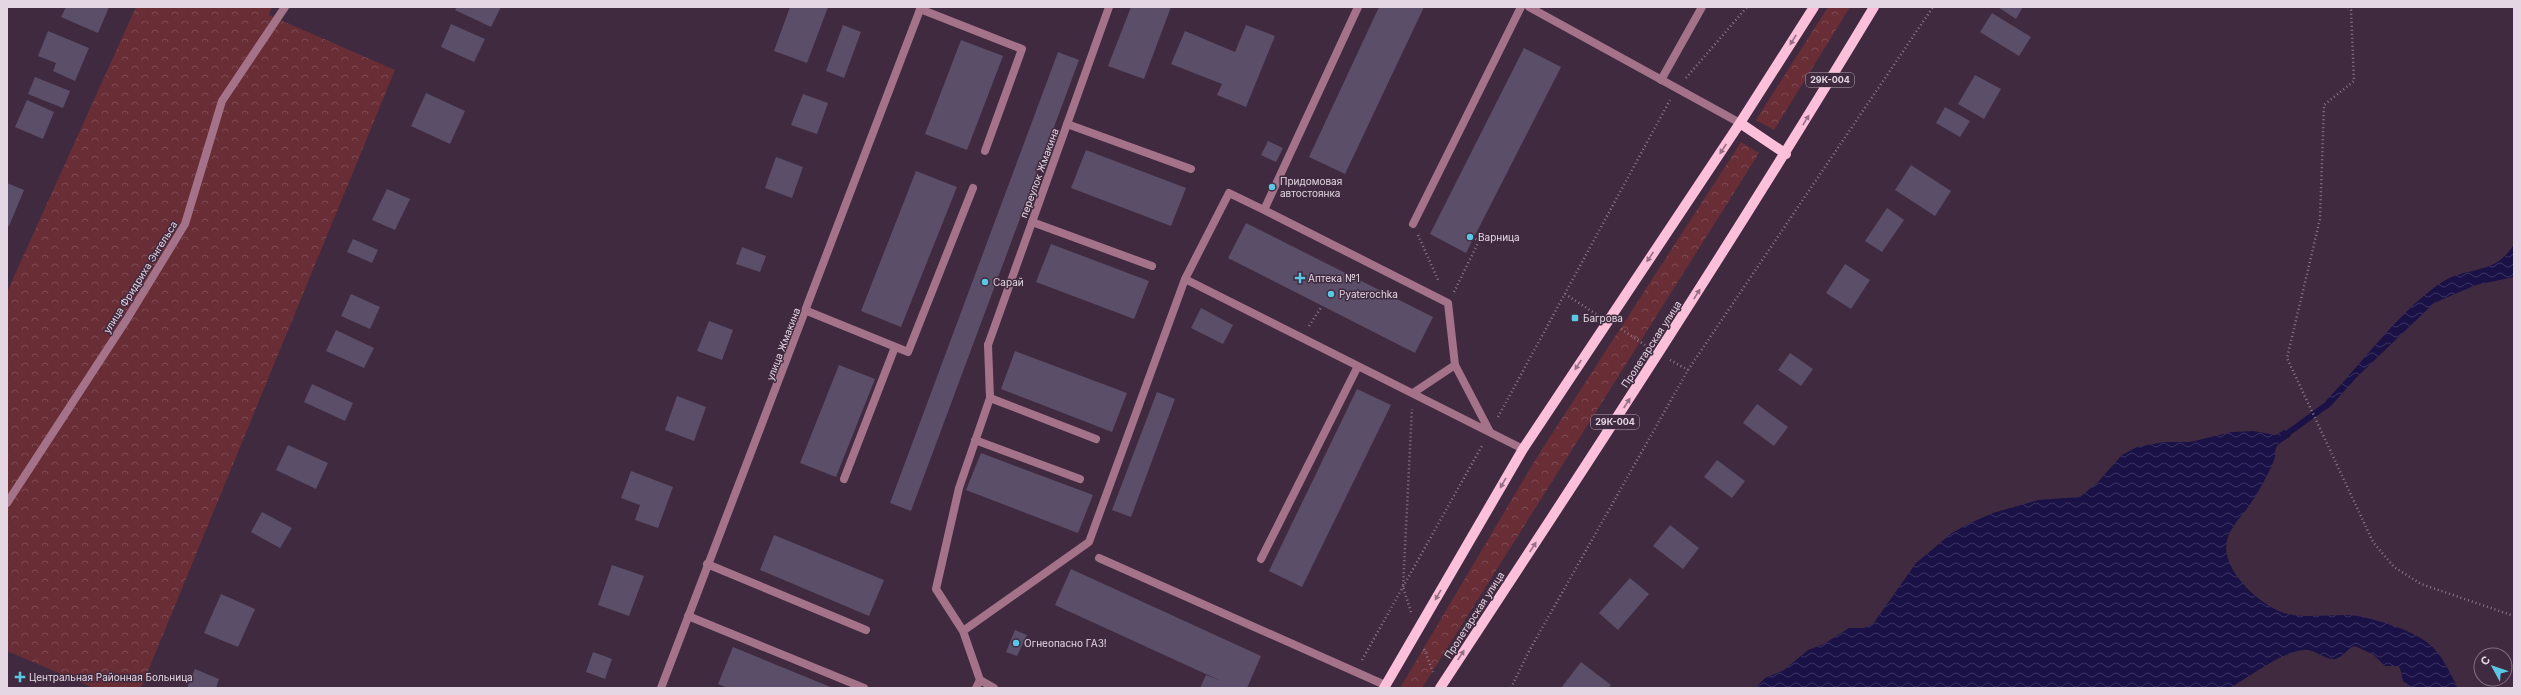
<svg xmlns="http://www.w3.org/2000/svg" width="2521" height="695" font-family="Inter,sans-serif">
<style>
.forest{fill:url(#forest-crowns)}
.water{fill:url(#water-waves)}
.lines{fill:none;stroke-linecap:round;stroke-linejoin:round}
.stream{stroke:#1a1147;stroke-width:6}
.building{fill:#5a4e69}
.path{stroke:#8b798a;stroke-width:2.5;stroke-dasharray:1 3;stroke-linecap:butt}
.service{stroke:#a47289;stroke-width:8}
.minor{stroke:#a47289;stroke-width:8}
.tertiary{stroke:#a47289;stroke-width:8}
.primary{stroke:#fdbfda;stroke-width:10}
.oneway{fill:#956d85}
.poi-dot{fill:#58c9e4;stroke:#402a3f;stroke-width:1.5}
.labels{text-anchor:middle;stroke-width:3;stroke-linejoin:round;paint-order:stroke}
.shield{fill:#402a3f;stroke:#b3a3b2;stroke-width:1}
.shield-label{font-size:9px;font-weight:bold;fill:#e4d7e3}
.street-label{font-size:10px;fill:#e4d7e3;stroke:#402a3f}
.poi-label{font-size:10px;fill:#e4d7e3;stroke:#402a3f;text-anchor:start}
</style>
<defs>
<pattern id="forest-crowns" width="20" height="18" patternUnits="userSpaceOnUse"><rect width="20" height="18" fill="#692d36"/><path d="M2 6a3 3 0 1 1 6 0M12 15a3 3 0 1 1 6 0" fill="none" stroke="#7e4b53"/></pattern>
<pattern id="water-waves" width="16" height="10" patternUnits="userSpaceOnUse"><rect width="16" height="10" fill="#1a1147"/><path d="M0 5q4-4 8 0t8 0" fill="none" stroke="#3b3361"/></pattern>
</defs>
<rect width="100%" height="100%" fill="#402a3f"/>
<!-- forest -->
<path class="forest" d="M136,7H272L269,15L395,70L141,688H94L7,651V292Z
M1828,7H1850L1774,130L1756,120Z
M1741,142L1759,153L1422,688H1400L1537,457Z"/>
<!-- water -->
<path class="water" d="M2514,244V277L2476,285L2434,303L2357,377L2329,408L2322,410L2326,401C2363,362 2395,316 2439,284C2466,265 2495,277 2514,244Z
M2284,430L2291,433L2290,437C2285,439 2279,443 2276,448C2275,451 2275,454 2275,457C2271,470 2260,489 2253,500C2245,514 2230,525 2227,541C2220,570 2262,608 2288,614C2312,619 2336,613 2358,616C2381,621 2409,629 2428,643C2442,654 2450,673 2458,688H2411L2403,681C2399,664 2402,666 2385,666L2374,655L2355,646C2347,648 2344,657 2335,659C2323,660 2315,648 2303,650C2277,654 2252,676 2229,688H1755L1765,678L1784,670L1808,650L1824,644L1849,628H1864L1873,624L1916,563L1952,533L1968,524L1993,513L2038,500L2080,497L2097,483L2122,455L2137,447L2164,442H2190L2232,432L2253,431L2276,435Z"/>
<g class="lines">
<!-- stream -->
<path class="stream" d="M2284,436L2328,404"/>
</g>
<!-- building -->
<path class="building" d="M66,7H109L98,33L61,17Z
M457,7H501L491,27L455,10Z
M790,7H828L807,63L774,51Z
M1131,7H1171L1144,79L1108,66Z
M1379,7H1424L1345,174L1309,157Z
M1998,7H2023L2016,19Z
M1992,13L2031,37L2019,56L1980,32Z
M451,24L485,39L474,62L441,47Z
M843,25L861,32L844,78L826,71Z
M1246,25L1275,36L1246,107L1217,95L1222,84L1171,64L1185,31L1235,52Z
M48,31L89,48L75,81L53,71L56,63L38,56Z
M961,40L1003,56L967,150L925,134Z
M1524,48L1561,67L1466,253L1430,234Z
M1058,52L1079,60L911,511L890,503Z
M1975,75L2001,89L1984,119L1958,104Z
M35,77L70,91L63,108L28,94Z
M426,93L465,111L450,144L411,126Z
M803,94L828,103L817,134L791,125Z
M27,100L54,112L43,139L15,127Z
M1945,107L1970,121L1960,137L1936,123Z
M1268,141L1283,148L1276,162L1261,155Z
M1086,150L1186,188L1171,226L1071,188Z
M776,157L803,167L792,198L765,188Z
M1911,165L1951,191L1935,216L1895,190Z
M916,171L957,187L901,327L861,311Z
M7,183L24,190L9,226H7Z
M387,189L410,199L395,230L372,220Z
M1887,208L1904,220L1882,252L1865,241Z
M1246,223L1433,317L1415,353L1228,258Z
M353,239L378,250L372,263L347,252Z
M1051,244L1149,281L1134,319L1036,282Z
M742,247L766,256L760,272L736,264Z
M1845,264L1870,280L1851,309L1826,293Z
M351,294L380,307L370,329L341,316Z
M1201,308L1233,325L1223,344L1191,328Z
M709,321L733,330L722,360L697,351Z
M336,330L374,348L364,368L326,351Z
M1015,351L1127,393L1112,432L1001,389Z
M1790,353L1813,369L1801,386L1778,370Z
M839,365L875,379L836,477L800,463Z
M312,384L353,403L345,421L304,402Z
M1357,389L1391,405L1302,587L1269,571Z
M1157,392L1175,399L1131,517L1112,510Z
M677,396L706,407L694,441L665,430Z
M1757,404L1788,427L1774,446L1743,423Z
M288,445L328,463L316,489L276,470Z
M981,453L1093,495L1078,533L966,490Z
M1717,460L1745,481L1732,498L1704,477Z
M631,471L673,487L658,528L635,520L640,505L621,498Z
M262,512L292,528L280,548L251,532Z
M1670,525L1699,548L1683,569L1653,546Z
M774,535L884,580L869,616L760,570Z
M612,565L644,576L629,616L598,605Z
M1071,569L1261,656L1247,688H1200L1206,675L1221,681L1055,605Z
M1630,578L1649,594L1618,630L1599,613Z
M221,594L255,609L238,647L204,633Z
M1015,630L1027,635L1017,656L1006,652Z
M733,647L833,688H728L718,684Z
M593,652L612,659L605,679L586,672Z
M1581,662L1611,685L1608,688H1561Z
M195,669L219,679L216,688H187Z"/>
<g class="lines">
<!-- path -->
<path class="path" d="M2348,7L2351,10L2354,81L2324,105L2320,219L2287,358L2373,542L2394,567L2421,584L2514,616
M1686,78L1747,7
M1418,235L1439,282
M1454,292L1479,241L1474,238
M1565,294L1596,314
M1309,326L1322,306
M1621,329L1645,345
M1670,360L1688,370
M1498,417L1670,100
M1411,612L1403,587L1412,409
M1424,649L1433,672
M1362,660L1483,444
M1511,688L1528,653L1688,370L1933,7"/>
<!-- service -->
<path class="service" d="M1358,7L1264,210L1448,303L1455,365L1490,432
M920,9L1022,49L985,151
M1661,80L1702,7
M1067,124L1191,169
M1032,222L1152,266
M1413,224L1521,7
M1185,279L1358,366
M807,311L908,352L973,188
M988,345L990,398L959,488L936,589L963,631L980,680L994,688
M1413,393L1455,365
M990,398L1096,439
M975,440L1080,479
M844,479L895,347
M1099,558L1385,685
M1261,559L1358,366L1523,449
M707,564L866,630
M688,616L864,688
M963,631L1089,542L1185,279L1229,193L1264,210
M976,688L980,680"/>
<!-- minor -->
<path class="minor" d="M988,345L1109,7
M7,503L127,319L185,224L222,101L285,7"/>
<!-- tertiary -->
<path class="tertiary" d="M1529,7L1740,123
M661,688L921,7"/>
<!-- primary -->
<path class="primary" d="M1740,123L1786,154
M1384,688L1523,449L1740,123L1814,7
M1440,688C1588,463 1735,238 1874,7"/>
</g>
<!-- one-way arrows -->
<defs><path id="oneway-solid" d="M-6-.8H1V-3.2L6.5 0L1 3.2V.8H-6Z"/></defs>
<g class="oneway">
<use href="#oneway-solid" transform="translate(1793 40) rotate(122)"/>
<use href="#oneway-solid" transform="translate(1806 120) rotate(-59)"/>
<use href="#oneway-solid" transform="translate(1723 149) rotate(124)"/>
<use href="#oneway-solid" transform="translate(1650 257) rotate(124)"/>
<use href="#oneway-solid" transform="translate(1697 294) rotate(-58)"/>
<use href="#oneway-solid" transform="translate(1578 365) rotate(123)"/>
<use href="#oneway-solid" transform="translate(1627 403) rotate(-57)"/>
<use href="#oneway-solid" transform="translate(1503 483) rotate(120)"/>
<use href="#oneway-solid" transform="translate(1533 547) rotate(-57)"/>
<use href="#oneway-solid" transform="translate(1438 595) rotate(120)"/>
<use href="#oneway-solid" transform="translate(1461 655) rotate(-57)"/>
</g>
<!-- markers -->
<g class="poi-dot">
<circle cx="1272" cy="187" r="4"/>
<circle cx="1470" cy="237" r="4"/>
<path d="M1298 272h4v4h4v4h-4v4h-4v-4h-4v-4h4z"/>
<circle cx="985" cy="282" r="4"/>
<circle cx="1331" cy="294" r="4"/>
<rect x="1571" y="314" width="8" height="8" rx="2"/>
<circle cx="1016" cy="643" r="4"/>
<path d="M18 671h4v4h4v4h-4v4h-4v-4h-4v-4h4z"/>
</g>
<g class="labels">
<!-- shield labels -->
<g class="shield">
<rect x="1806" y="73" width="48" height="14" rx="3"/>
<rect x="1591" y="415" width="48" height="14" rx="3"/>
</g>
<g class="shield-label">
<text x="1830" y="83">29К-004</text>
<text x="1615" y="425">29К-004</text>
</g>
<!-- street labels -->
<g class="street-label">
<text transform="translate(1039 173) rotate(-70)" y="4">переулок Жмакина</text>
<text transform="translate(140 277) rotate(-58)" y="4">улица Фридриха Энгельса</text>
<text transform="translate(783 344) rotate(-69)" y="4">улица Жмакина</text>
<text transform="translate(1651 344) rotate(-57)" y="4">Пролетарская улица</text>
<text transform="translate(1474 615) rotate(-57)" y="4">Пролетарская улица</text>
</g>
<!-- poi labels -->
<g class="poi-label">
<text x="1280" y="185">Придомовая<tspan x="1280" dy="12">автостоянка</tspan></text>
<text x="1478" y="241">Варница</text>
<text x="1308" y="282">Аптека №1</text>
<text x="993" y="286">Сарай</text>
<text x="1339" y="298">Pyaterochka</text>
<text x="1583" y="322">Багрова</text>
<text x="1024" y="647">Огнеопасно ГАЗ!</text>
<text x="29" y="681">Центральная Районная Больница</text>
</g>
</g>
<!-- border -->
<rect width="2521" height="695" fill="none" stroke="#e4d7e3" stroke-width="16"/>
<!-- north arrow -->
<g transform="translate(2493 667) rotate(310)"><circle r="19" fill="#402a3f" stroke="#826f81"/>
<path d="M0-3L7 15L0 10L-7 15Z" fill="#58c9e4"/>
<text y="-6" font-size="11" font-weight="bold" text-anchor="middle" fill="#e4d7e3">С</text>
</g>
</svg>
